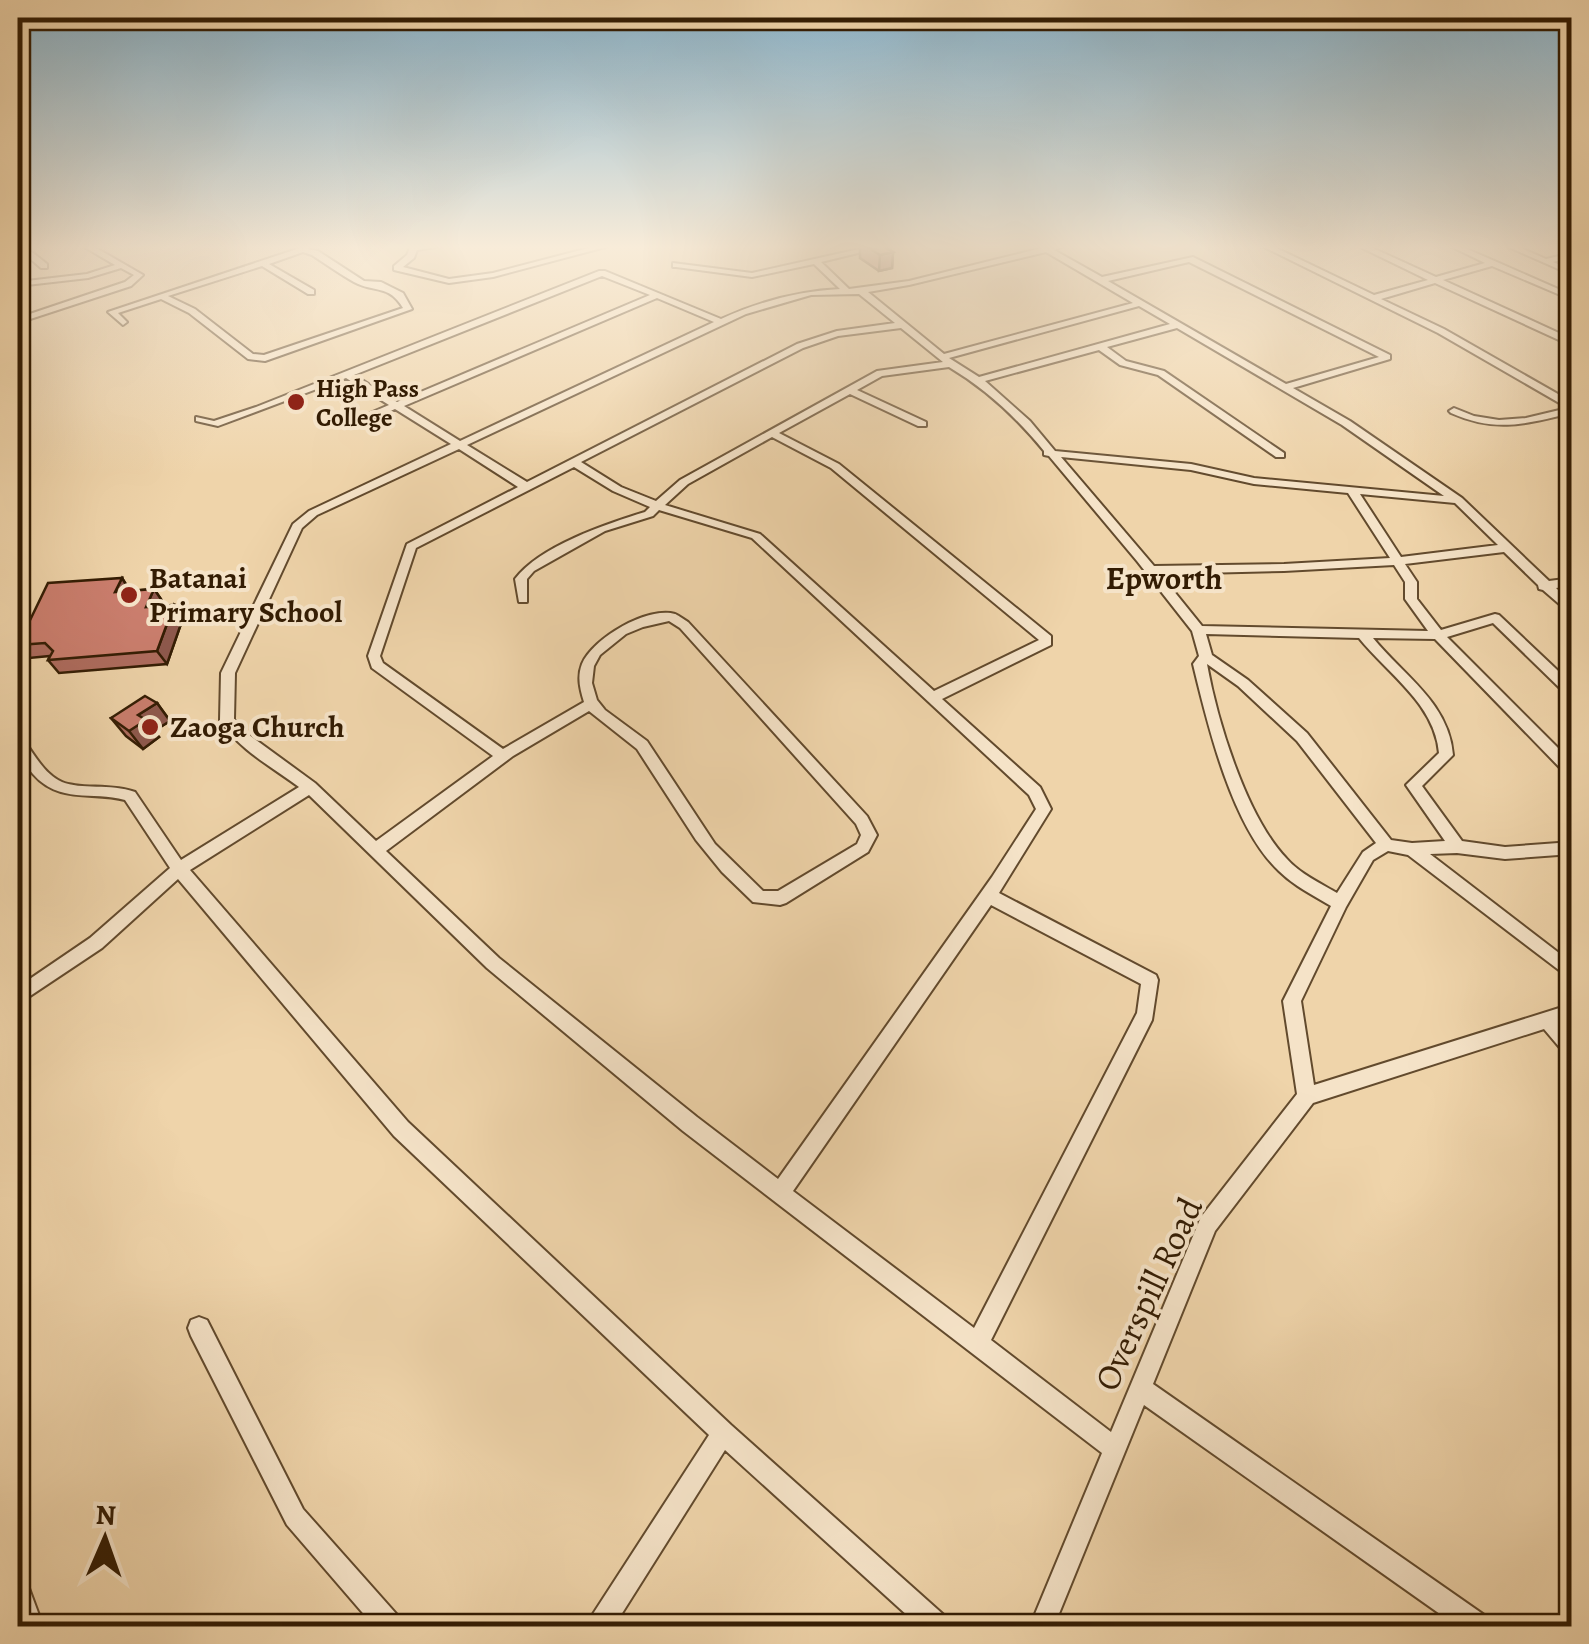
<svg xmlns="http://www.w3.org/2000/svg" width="1589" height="1644" font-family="Alegreya,serif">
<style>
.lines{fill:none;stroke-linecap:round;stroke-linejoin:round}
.minor-casing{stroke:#624a2d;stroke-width:4}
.minor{fill:#f5e3c8;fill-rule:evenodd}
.wall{fill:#af6c5f;stroke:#331c03;stroke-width:2.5}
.shaded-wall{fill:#8e584d;stroke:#331c03;stroke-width:2.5}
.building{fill:#cb7e6e;stroke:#331c03;stroke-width:2.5}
.poi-dot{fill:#8f2418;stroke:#f5e3c8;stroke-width:4}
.labels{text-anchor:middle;stroke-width:8;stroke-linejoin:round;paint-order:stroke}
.far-poi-label{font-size:25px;font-weight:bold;fill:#331c03;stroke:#f5e3c8;text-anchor:start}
.poi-label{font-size:30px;font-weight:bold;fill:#331c03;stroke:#f5e3c8;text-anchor:start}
.far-district-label{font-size:32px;font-weight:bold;fill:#331c03;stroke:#f5e3c8}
.near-street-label{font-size:35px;fill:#331c03;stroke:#f5e3c8}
</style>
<rect width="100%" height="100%" fill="#efd4aa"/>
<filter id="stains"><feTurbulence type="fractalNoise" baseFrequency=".002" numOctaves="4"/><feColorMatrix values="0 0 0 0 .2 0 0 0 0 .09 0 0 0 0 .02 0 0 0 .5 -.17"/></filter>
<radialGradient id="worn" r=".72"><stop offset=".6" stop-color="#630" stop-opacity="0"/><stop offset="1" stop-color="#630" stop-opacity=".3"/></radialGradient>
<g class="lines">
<!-- minor casing -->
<g class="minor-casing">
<path id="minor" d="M18,245H23L47,264V268H41L18,248Z
M81,245H91L143,275L131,286L18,323V318L125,282L134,275L121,268L88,278L18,286V282L87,274L115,265Z
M302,245H310L308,249L318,251L364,281L381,282L403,293L412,309L265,361L248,359L189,313L161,299L118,313L127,322L123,325L108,312L300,248ZM303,252L312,255C326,264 340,274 354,282C374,293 389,284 403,308L264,355L253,354L195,309L168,296L262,266L308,294H314V290L269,264Z
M411,245H448L417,250L414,258L403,267L449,279L493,273L600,245H613L493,277L449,283L394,270V266L407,255Z
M877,245H891L821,262L849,289L909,281L1054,245H1067L1054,250L1102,277L1193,257L1390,355V359L1293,388L1350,421L1462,498L1549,581L1572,578V586L1556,588L1572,603V615L1543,590L1539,589L1538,585L1504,552L1405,564L1417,582V599L1441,630L1495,614L1499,615L1572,684V697L1567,695L1493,623L1447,637L1572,762V776L1567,775L1435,639L1373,638C1404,676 1449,703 1453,755L1422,786L1462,841L1505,847L1572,842V854L1505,859L1457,853L1430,854L1572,963V980L1408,855L1388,851L1373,860L1346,907L1301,1001L1314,1085L1572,1004V1020L1562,1023L1572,1035V1057L1566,1055L1544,1029L1313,1103L1215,1231L1153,1384L1487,1617L1490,1626H1457L1144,1405L1054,1626H1030L1102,1453L683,1131L487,968L309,795L190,870L408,1122L731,1425L946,1617L950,1626H919L725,1450L614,1626H588L591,1617L709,1435L394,1136L178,879L102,948L18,1004V987L90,938L170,868L125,800C92,791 59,804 33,774C23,762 18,754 18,738L23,739C34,754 44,774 62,782C81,790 110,783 135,792L181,860L299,787C272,767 238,749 220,720L221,673L293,524L309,511L451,444L395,409L374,418H368V414L389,405L346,378L218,426L196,421V417L214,421L256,407L599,271H605L721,319C758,302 799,291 840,289L814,264L752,277L676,267H673V263L752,273ZM1046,252L1133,303L944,354L868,292L909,285ZM1189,262L1379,357L1286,384L1108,281ZM602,276L650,295L397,402L354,375ZM859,294L895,323L837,331L797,344L527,482L467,445L746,314L811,295ZM657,298L714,322L460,441L404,406ZM1139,306L1170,324L979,377L949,358ZM901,328L943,362L877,371L680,480L656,501L621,487L581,462L803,348L838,336ZM1177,328L1342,425L1444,496L1254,478L1191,464L1055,451L1030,421L985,381L1099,350L1120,365L1158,375L1276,457H1284V453L1164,371L1126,361L1107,347ZM949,367C986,389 1017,418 1044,451V455L1049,456L1137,561L1192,631L1199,656L1193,664C1208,726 1232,827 1279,871C1294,886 1313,895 1331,906L1283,1001L1297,1094L1201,1217L1111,1432L991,1340L1152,1020L1158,980L1156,975L999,893L1051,809L1040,787L942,699L1051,645V636L839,464L779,433L850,394L918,426H926V422L857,390L882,376ZM772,437L831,468L1039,640L934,691L760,534L665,505L688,484ZM459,449L518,487L407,544L368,656L372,668L493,756L376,841L315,783L241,729L234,719L235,673L302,528L317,515ZM1061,457L1191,470L1254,484L1348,493L1390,558L1284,564L1154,566ZM574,467L613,491L650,507L645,512C606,524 540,546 515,579L519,602H527V579L534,571L605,531L653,516L659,510L752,538L1029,795L1036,809L992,877L778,1179L697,1117L499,958L386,851L513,756L589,711L637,749L696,840L722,872L753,902L780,905L786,903L868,852L877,835L867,816L688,622C688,622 676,614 675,614C648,606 593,638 582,664C577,677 580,689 584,702L503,749L383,663L380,656L416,548ZM1360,494L1455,503L1498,545L1401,557ZM1394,565L1405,582V599L1428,631L1202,626L1160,574L1284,571ZM669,621L680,628L856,824L861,835L857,844L778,891H763L715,844L647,741L605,710L597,700L592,683L594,666L600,655L626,634L643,627ZM1206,634L1359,638C1388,674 1435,704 1439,753L1406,785L1445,841L1412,843L1391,840L1307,733L1248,680L1212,655ZM1207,664L1238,686L1297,741L1376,843L1363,852L1337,893C1320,883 1300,874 1286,858C1246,816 1217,720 1207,664ZM991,905L1141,984L1137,1013L974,1328L793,1191Z
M1260,245H1270L1374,295L1428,280L1356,245H1366L1436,277L1485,263L1448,245H1458L1572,295V300L1492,266L1443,280L1572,339V346L1435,283L1381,299L1444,329L1572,402V413C1525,424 1496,433 1451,413L1449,411L1454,408L1474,416L1499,420L1526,418L1568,408L1438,333Z
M1504,245H1514L1546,259L1572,253V257L1553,262L1572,270V275Z
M199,1317L207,1320L303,1509L399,1617L402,1626H374L287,1525L191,1336L188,1328L191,1320Z
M18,1580L27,1583L43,1626H19Z"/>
</g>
<!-- minor -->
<use href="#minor" class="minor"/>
</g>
<!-- wall -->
<path class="wall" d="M860,245H881L893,252L892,268L879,271L860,258Z
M122,578L130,591L154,589L163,602L161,606L183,618L167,664L59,673L48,660L50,656L29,658L18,645Z
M157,703L170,721L154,731L159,737L143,749L126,736L111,718Z"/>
<!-- shaded-wall -->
<path class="shaded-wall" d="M893,252L892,268L879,271L880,255Z
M122,578L130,591L115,592Z
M154,589L163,602L154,620L146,607Z
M174,605L183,618L167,664L157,651Z
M157,703L170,721L154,731L159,737L143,749L129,731L138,715Z"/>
<!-- building -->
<path class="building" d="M864,245H881L893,252L880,255Z
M122,578L115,592L154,589L146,607L174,605L157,651L48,660L53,651L45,643L18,645L48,583Z
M145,696L157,703L138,715L146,720L129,731L111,718Z"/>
<!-- sky -->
<linearGradient id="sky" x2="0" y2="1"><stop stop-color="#89b6d0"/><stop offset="0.52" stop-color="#f8ecd9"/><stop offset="1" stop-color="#f8ecd9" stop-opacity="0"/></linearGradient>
<rect width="1589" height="475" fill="url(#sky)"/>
<!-- markers -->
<g class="poi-dot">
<circle cx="296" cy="402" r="10"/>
<circle cx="129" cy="595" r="10"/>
<circle cx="150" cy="727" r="10"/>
</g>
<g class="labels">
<!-- far-poi labels -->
<g class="far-poi-label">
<text x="316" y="397">High Pass<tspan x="316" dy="29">College</tspan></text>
</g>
<!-- poi labels -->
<g class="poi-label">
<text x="149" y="588">Batanai<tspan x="149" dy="34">Primary School</tspan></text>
<text x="170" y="737">Zaoga Church</text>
</g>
<!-- far-district labels -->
<g class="far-district-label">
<text x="1164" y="589">Epworth</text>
</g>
<!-- near-street labels -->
<g class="near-street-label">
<text transform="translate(1148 1294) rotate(-65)" y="12">Overspill Road</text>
</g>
</g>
<!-- margin -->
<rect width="1589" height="1644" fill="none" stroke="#efd4aa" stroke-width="60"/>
<rect x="20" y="20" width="1549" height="1604" fill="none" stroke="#331c03" stroke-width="5"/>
<rect x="30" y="30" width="1529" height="1584" fill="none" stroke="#331c03" stroke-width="2.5"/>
<!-- north arrow -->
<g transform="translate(105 1539) rotate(2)" stroke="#f5e3c8" stroke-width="8" paint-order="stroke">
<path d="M0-8L18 38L0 25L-18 38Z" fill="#331c03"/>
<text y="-15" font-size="28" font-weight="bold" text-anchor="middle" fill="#331c03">N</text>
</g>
<rect width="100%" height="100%" filter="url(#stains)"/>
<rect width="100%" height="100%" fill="url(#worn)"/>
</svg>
